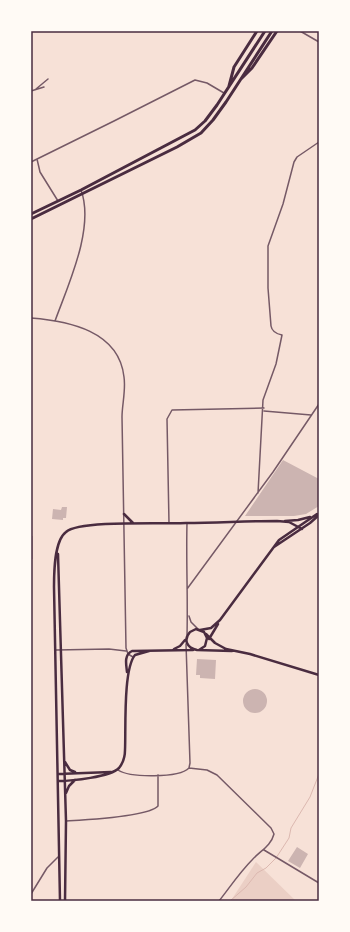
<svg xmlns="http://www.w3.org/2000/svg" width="350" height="932" font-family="'Open Sans',sans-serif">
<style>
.green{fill:#ebcfc5}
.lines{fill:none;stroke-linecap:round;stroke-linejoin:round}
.stream{stroke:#dcb8b0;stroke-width:1}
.building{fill:#ccb4b1}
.minor{stroke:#755966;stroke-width:1.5}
.primary{stroke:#4a2c40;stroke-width:2.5}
.trunk{stroke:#4a2c40;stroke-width:3}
.neatline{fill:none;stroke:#4a2c40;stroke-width:1.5}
</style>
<rect width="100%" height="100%" fill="#f7e1d7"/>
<!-- green -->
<path class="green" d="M256,862L296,901H234L232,899Z"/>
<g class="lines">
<!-- stream -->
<path class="stream" d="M230,901L246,887L257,873L266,868L276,858L289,838L291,828L310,797L319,774"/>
</g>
<!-- building -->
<path class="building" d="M283,460L319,479V506L306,514L294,516H245Z
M62,507H67L66,518H63V520L52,519L53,509L61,510Z
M31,536H33V559H31Z
M197,659L216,660L215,679L200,678V675H196Z
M243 701a12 12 0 1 1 24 0a12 12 0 1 1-24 0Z
M297,847L308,854L300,868L288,861Z"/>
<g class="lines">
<!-- minor -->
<path class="minor" d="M300,31L319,42
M36,89L48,79
M31,91L44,87
M37,159L40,172L58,201
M31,162L114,121L195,80L207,83L224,93
M31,318C69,321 119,331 124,377C126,390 122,405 122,417L126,648L128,654L133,657
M55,321C68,285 95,228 81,190
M264,411L311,415
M258,493L263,400L276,364L282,335C277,334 272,332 271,326L268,288V246L283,204L294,162L297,157L319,142
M169,523L167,419L172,410L264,408
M187,523C186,560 188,598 187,635
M187,589L273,472L319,404
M189,616L191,622L198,629
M56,650L109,649L126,651
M189,768L207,770L217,775L271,828L274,834C271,846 260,851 252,860C240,872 230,887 219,901
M118,770C130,778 179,778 189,768L190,763L186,644
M66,821C83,820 148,817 158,806V775
M264,850L319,883
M31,894L47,868L58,857"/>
<!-- primary -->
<path class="primary" d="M124,514L133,523
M285,521L298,520L310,517
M274,547L310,523L319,515
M58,554L66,821L65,901
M200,630L211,628L220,620L279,540L317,514
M206,634L215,643L226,649L250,654L319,675
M209,639L218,624
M174,649L180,646L185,640
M199,650L205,646L207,638L204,632L196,629L190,632C183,640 187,648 197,650L232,651
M127,672C126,664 124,655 132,651L193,650
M65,762L70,770L75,772
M58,774L111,772
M58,781C72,781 110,777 119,768C123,763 125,756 125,750C126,730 123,669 135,655L149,651
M66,793L69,786L75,780
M60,901L54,587C54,573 54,541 66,532C79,520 164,524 186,523C216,523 246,521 277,521L289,522L302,529"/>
<!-- trunk -->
<path class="trunk" d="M241,79L252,68L277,31
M229,86L234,67L257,31
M31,214L81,190L195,130L205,121L217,105L265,31
M31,219L177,147L201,133L213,120L226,102L272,31"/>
</g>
<!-- border -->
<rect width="350" height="932" fill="none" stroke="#fffaf5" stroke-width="64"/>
<rect x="32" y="32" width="286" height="868" class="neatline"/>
</svg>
